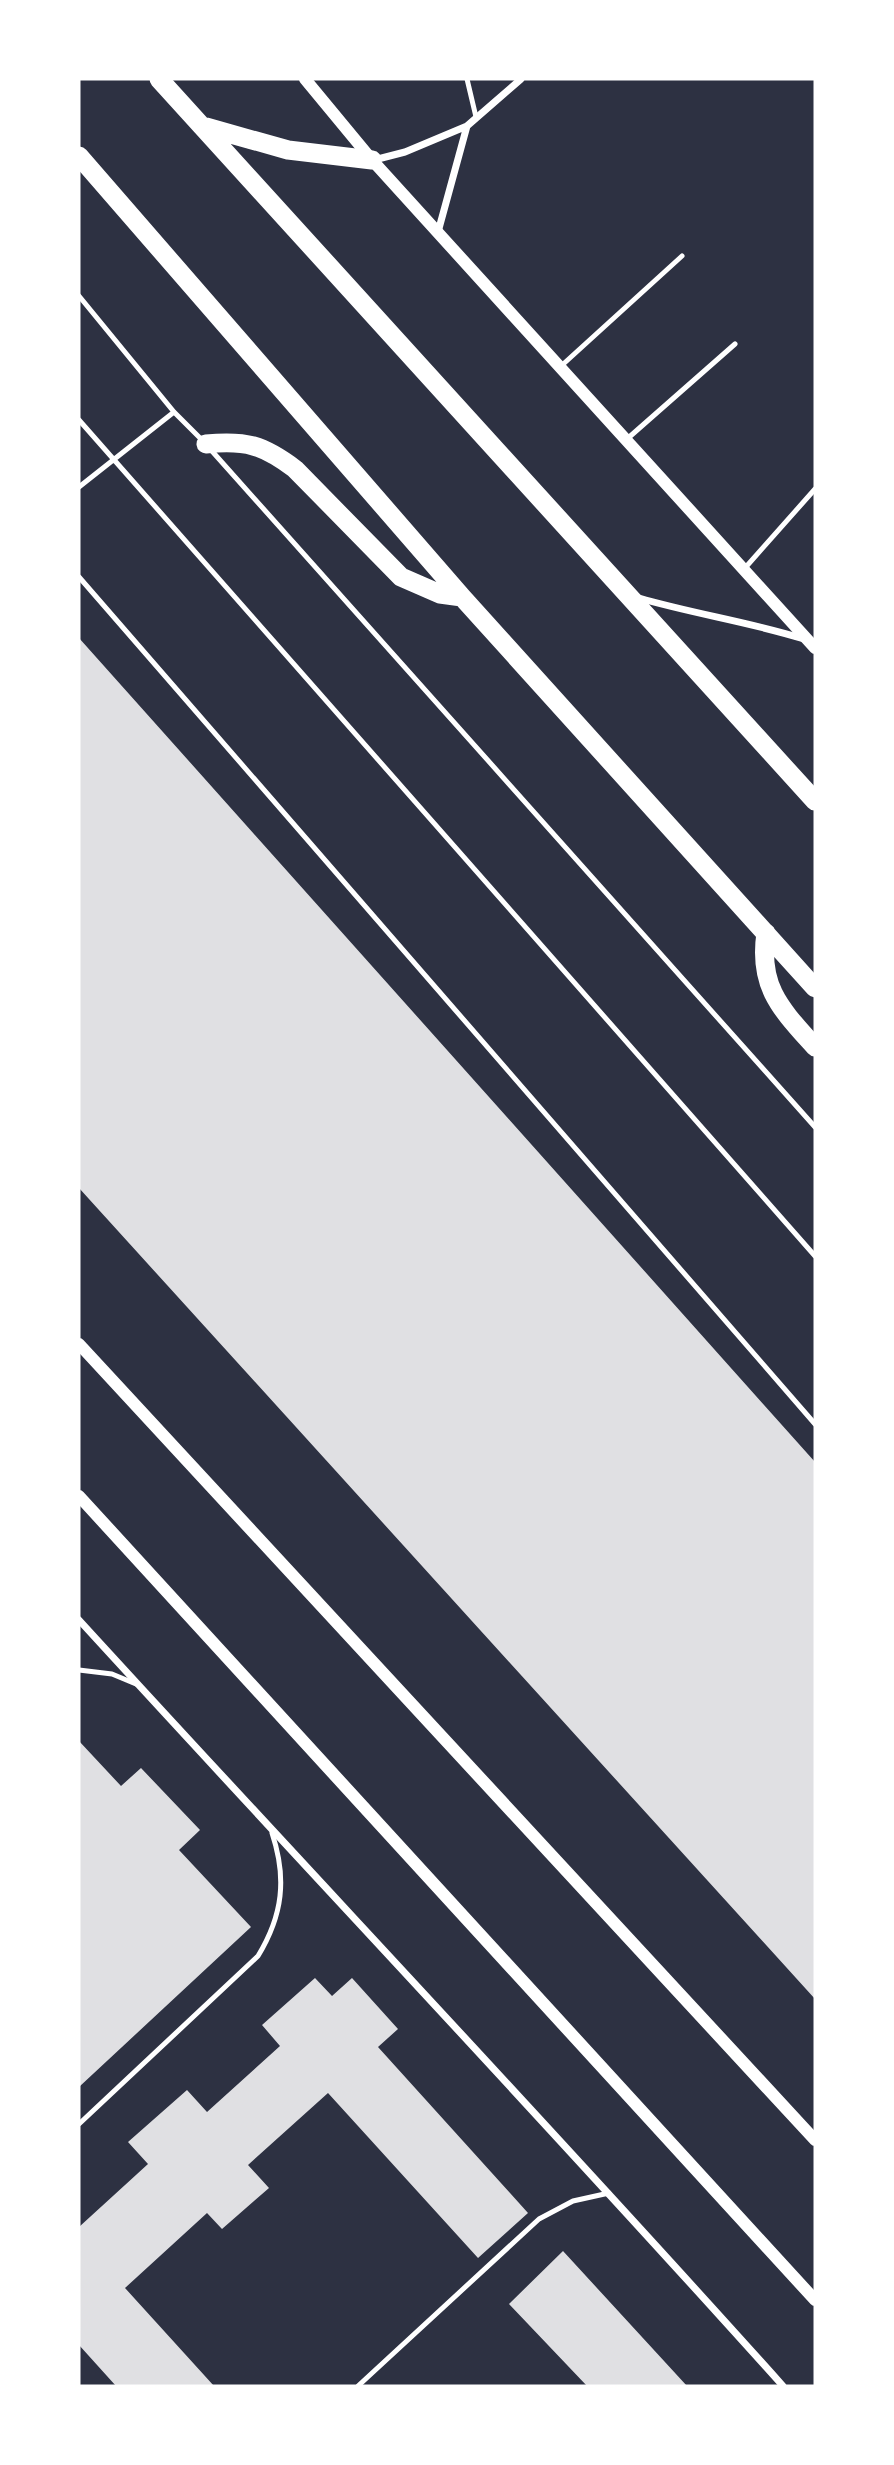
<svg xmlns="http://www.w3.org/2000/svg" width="894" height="2465" font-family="Poppins,sans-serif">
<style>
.building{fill:#e0e0e3}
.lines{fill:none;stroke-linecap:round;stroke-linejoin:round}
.service{stroke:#fff;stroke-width:5}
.minor{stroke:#fff;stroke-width:7}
.tertiary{stroke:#fff;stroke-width:12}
.trunk{stroke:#fff;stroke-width:19}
</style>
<rect width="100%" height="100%" fill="#2d3142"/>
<!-- building -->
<path class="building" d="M79,638L815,1462V1999L79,1188Z
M79,1741L121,1786L141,1768L200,1830L179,1850L251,1927L79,2087Z
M315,1978L332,1996L352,1978L398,2029L378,2047L528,2213L478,2258L328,2093L248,2165L269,2188L222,2229L207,2213L125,2288L214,2386H116L79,2345V2227L148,2164L128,2142L187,2090L207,2112L280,2046L262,2025Z
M563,2251L687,2386H587L509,2304Z"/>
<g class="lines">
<!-- service -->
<path class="service" d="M467,79L476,117
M79,296L174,412L204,442
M560,367L682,256
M79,420L815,1256
M627,439L735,344
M211,450L815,1127
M79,487L174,412
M745,568L815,489
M79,577L815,1424
M79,1670L112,1674L136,1684
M79,2124L258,1956C283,1915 287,1878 272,1833
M358,2386L539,2219L573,2201L609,2193"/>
<!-- minor -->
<path class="minor" d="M374,160L405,152L467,126L521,79
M438,232L467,126
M639,598C694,614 750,622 804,639
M79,1620C313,1876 552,2128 783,2386"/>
<!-- tertiary -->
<path class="tertiary" d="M305,79L372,160L815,648
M79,1344L815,2140
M79,1496L815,2300"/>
<!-- trunk -->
<path class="trunk" d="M159,79L815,801
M206,127L288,150L372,160
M79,156L462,597L815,988
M206,444C246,440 263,445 295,469L401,577L440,594L462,597
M766,933C758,987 781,1009 815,1047"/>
</g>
<!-- border -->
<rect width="894" height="2465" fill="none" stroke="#ffffff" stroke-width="161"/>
</svg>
